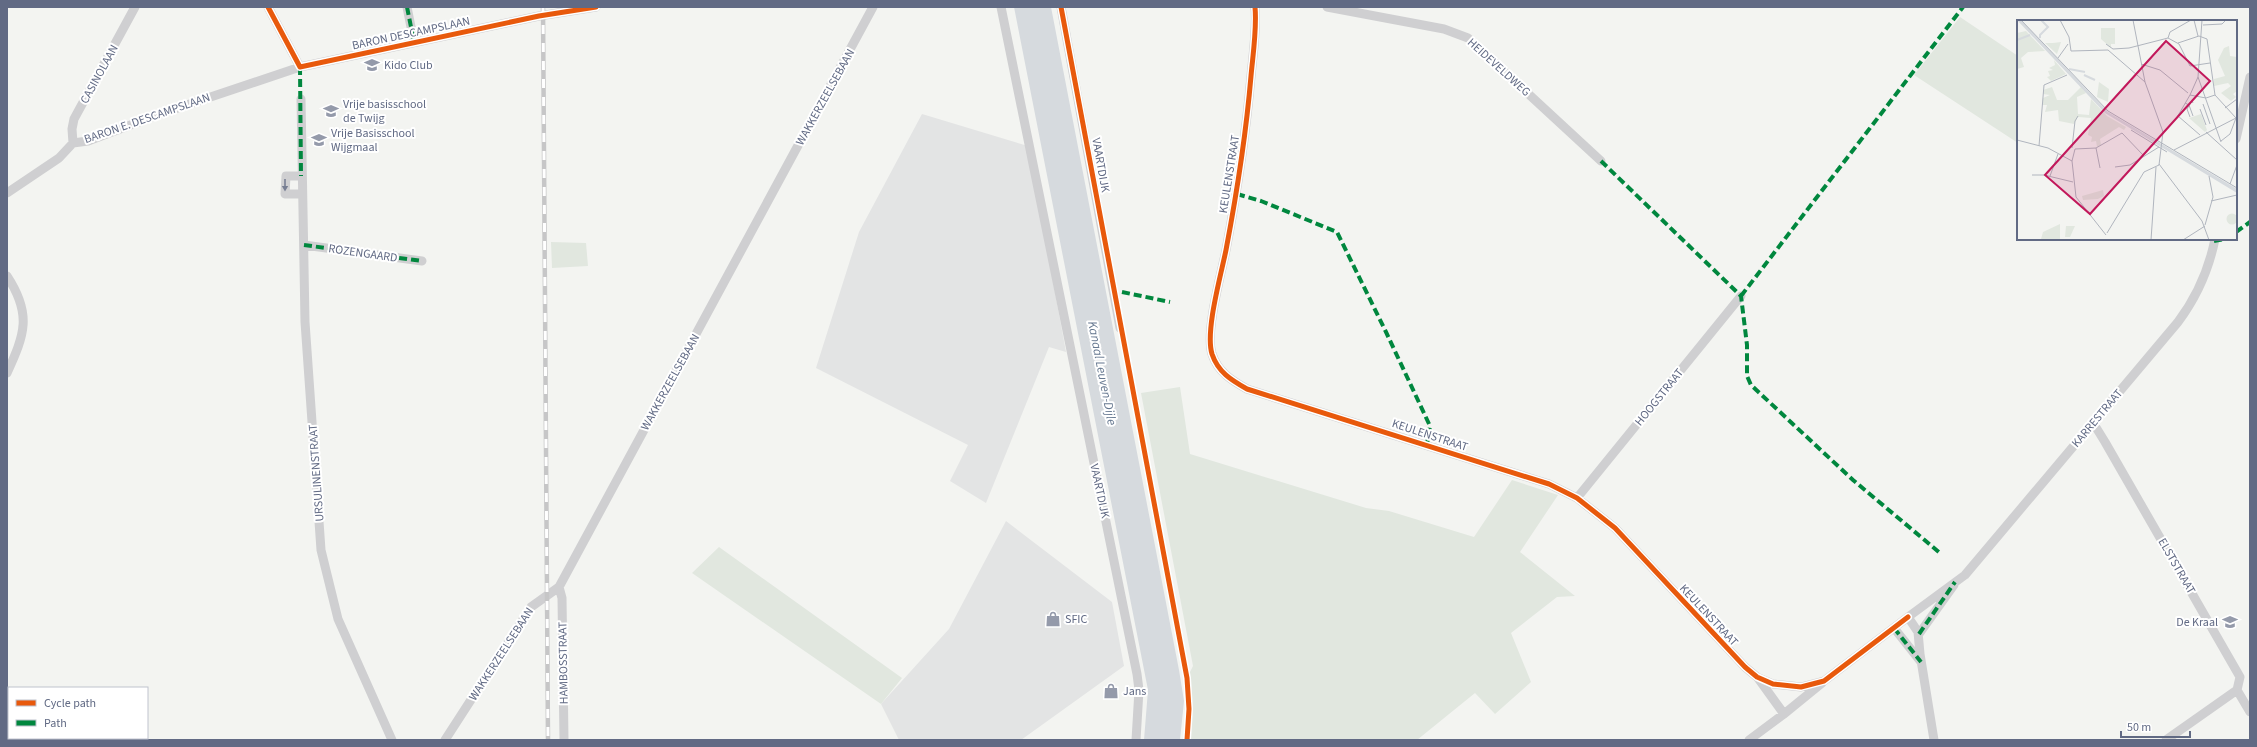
<svg xmlns="http://www.w3.org/2000/svg" width="2257" height="747" font-family="'Source Sans 3',sans-serif">
<style>
.built{fill:#e3e4e4}
.green{fill:#e1e7df}
.water{fill:#d6dade}
.lines{fill:none;stroke-linecap:round;stroke-linejoin:round}
.minor{stroke:#cfcfd1;stroke-width:9}
.rail-casing{stroke:#c6c6c7;stroke-width:4.5}
.rail{stroke:#fff;stroke-width:3;stroke-dasharray:9;stroke-linecap:butt}
.quiet{stroke:#00873e;stroke-width:4;stroke-dasharray:8 4;stroke-linecap:butt}
.cycleway-casing{stroke:#fff;stroke-width:8}
.cycleway{stroke:#e8590c;stroke-width:5}
.oneway{fill:#777e93}
.labels{text-anchor:middle;stroke-width:4;stroke-linejoin:round;paint-order:stroke}
.street-label{font-size:12px;fill:#616a84;stroke:#fff}
.poi-label{font-size:12px;fill:#616a84;stroke:#fff;text-anchor:start}
.water-label{font-size:13px;font-style:italic;fill:#667890;stroke:#fff}
.inset-river{fill:none;stroke:#d6dade;stroke-width:2}
.inset-road{fill:none;stroke:#b0b5be;stroke-width:1}
.view{fill:#c2185b;fill-opacity:0.15;stroke:#c2185b;stroke-width:2}
.inset-edge{fill:none;stroke:#616a84;stroke-width:2}
</style>
<rect width="100%" height="100%" fill="#f3f4f1"/>
<!-- built -->
<path class="built" d="M922,114L1028,146L1066,352L1049,347L986,503L950,481L968,445L816,368L859,232Z
M1006,521L1112,602L1124,666L1021,740H899L881,704L949,629Z"/>
<!-- green -->
<path class="green" d="M1960,17L2018,56V143L1914,75Z
M551,242L586,243L588,266L552,268Z
M1180,387L1190,454L1366,508L1389,511L1474,537L1512,480L1558,495L1520,552L1575,596L1557,597L1511,633L1531,682L1495,714L1475,693L1417,740H1187L1189,709L1187,678L1193,666L1141,393Z
M719,547L902,678L881,704L692,573Z"/>
<!-- water -->
<path class="water" d="M1014,7H1051L1179,670L1184,701L1180,740H1144L1148,690Z"/>
<g class="lines">
<!-- minor -->
<path class="minor" d="M268,7L300,67
M407,7L414,42
M1001,7L1137,674L1139,690L1136,740
M1061,7L1120,328
M1255,7C1257,29 1253,54 1251,76C1246,135 1237,192 1226,250C1221,275 1205,331 1212,354C1218,372 1231,380 1247,389L1549,484L1577,498L1615,528L1745,667L1757,677L1773,684L1801,687L1824,681L1908,617
M1327,7L1444,29L1468,38L1601,161
M301,99L305,322L321,550L338,619L392,740
M2236,139L2250,77
M73,143L72,129L74,119L135,7
M301,176H286L285,194H302
M7,193L59,158L73,143L88,141L160,114L300,67L539,16L596,7
M304,245L422,261
M7,276C32,314 25,334 7,373
M2092,424L2097,429L2105,442L2240,677L2237,690L2250,712
M1577,498L1741,296
M559,587L562,598L564,740
M1894,628L1921,662
M1919,634L1954,585
M1758,678L1784,714L1822,683
M445,740L531,607L559,587L873,7
M1749,740L1784,714
M1934,740L1920,654L1918,632L1908,617L1965,575L2178,322C2196,298 2209,269 2215,239
M2166,740L2237,690"/>
<!-- rail casing -->
<g class="rail-casing">
<path id="rail" d="M543,7L548,740"/>
</g>
<!-- rail -->
<use href="#rail" class="rail"/>
<!-- quiet -->
<path class="quiet" d="M407,7L414,42
M300,67L301,176
M1601,161L1741,296L1747,345V376L1751,385L1853,480L1940,553
M1237,194L1261,201L1337,232L1386,332L1430,426L1427,444
M2236,232L2250,222
M2214,241L2225,239
M304,245L422,261
M1122,292L1170,302
M1741,296L1963,7
M1894,628L1921,662
M1919,634L1955,582"/>
<!-- cycleway casing -->
<g class="cycleway-casing">
<path id="cycleway" d="M268,7L300,67L539,16L596,7
M1061,7L1187,678L1189,709L1187,740
M1255,7C1257,29 1253,54 1251,76C1246,135 1237,192 1226,250C1221,275 1205,331 1212,354C1218,372 1231,380 1247,389L1549,484L1577,498L1615,528L1745,667L1757,677L1773,684L1801,687L1824,681L1908,617"/>
</g>
<!-- cycleway -->
<use href="#cycleway" class="cycleway"/>
</g>
<!-- one-way arrows -->
<defs><path id="oneway-solid" d="M-6-.8H1V-3.2L6.5 0L1 3.2V.8H-6Z"/></defs>
<use class="oneway" href="#oneway-solid" transform="translate(285 185) rotate(90)"/>
<!-- icons -->
<defs>
<g id="school-bare" transform="scale(1.2)"><path d="M0-5L7-2L0 1L-7-2ZM-4 1L0 2.5L4 1V4Q0 6-4 4Z" fill="#949aaa" stroke="#fff" stroke-width="2.5" paint-order="stroke"/></g>
<g id="shop-bare" transform="scale(1.2)"><path d="M-5-2.5h2.3a2.7 3.5 0 0 1 5.4 0H5L5.5 6h-11ZM-1.5-2.5h3a1.5 2.3 0 0 0-3 0Z" fill="#949aaa" stroke="#fff" stroke-width="2.5" paint-order="stroke"/></g>
</defs>
<g fill-rule="evenodd">
<use href="#school-bare" x="372" y="65"/>
<use href="#school-bare" x="331" y="111"/>
<use href="#school-bare" x="319" y="140"/>
<use href="#shop-bare" x="1053" y="619"/>
<use href="#school-bare" x="2230" y="622"/>
<use href="#shop-bare" x="1111" y="691"/>
</g>
<g class="labels">
<!-- street labels -->
<g class="street-label">
<text transform="translate(411 33) rotate(-12)" y="4">BARON DESCAMPSLAAN</text>
<text transform="translate(1499 67) rotate(42)" y="4">HEIDEVELDWEG</text>
<text transform="translate(99 74) rotate(-61)" y="4">CASINOLAAN</text>
<text transform="translate(825 97) rotate(-61)" y="4">WAKKERZEELSEBAAN</text>
<text transform="translate(147 118) rotate(-19)" y="4">BARON E. DESCAMPSLAAN</text>
<text transform="translate(1101 165) rotate(80)" y="4">VAARTDIJK</text>
<text transform="translate(1229 174) rotate(-81)" y="4">KEULENSTRAAT</text>
<text transform="translate(363 253) rotate(8)" y="4">ROZENGAARD</text>
<text transform="translate(670 382) rotate(-61)" y="4">WAKKERZEELSEBAAN</text>
<text transform="translate(1659 397) rotate(-51)" y="4">HOOGSTRAAT</text>
<text transform="translate(2097 418) rotate(-50)" y="4">KARRESTRAAT</text>
<text transform="translate(1430 435) rotate(18)" y="4">KEULENSTRAAT</text>
<text transform="translate(316 473) rotate(-94)" y="4">URSULINENSTRAAT</text>
<text transform="translate(1100 491) rotate(78)" y="4">VAARTDIJK</text>
<text transform="translate(2177 566) rotate(60)" y="4">ELSTSTRAAT</text>
<text transform="translate(1709 615) rotate(47)" y="4">KEULENSTRAAT</text>
<text transform="translate(501 654) rotate(-57)" y="4">WAKKERZEELSEBAAN</text>
<text transform="translate(563 663) rotate(-91)" y="4">HAMBOSSTRAAT</text>
</g>
<!-- poi labels -->
<g class="poi-label">
<text x="384" y="69">Kido Club</text>
<text x="343" y="108">Vrije basisschool<tspan x="343" dy="14">de Twijg</tspan></text>
<text x="331" y="137">Vrije Basisschool<tspan x="331" dy="14">Wijgmaal</tspan></text>
<text x="1065" y="623">SFIC</text>
<text x="2218" y="626" text-anchor="end">De Kraal</text>
<text x="1123" y="695">Jans</text>
</g>
<!-- water labels -->
<g class="water-label">
<text transform="translate(1103 373) rotate(79)" y="5">Kanaal Leuven-Dijle</text>
</g>
</g>
<!-- overview -->
<g transform="translate(2017 20)">
<rect width="220" height="220" fill="#f3f4f1"/>
<path d="M84,8H98V24H94V28L84,19ZM9,11L28,31L11,32L4,38L7,47L0,49V13ZM44,22L40,34L28,23H36ZM212,26L213,36L220,37V71L216,74L219,77L214,81L204,73L214,66L211,63L197,66V59L208,56L201,40L207,28ZM37,40L49,54L34,61L30,57L33,56L31,51L36,50L32,48L38,45ZM82,62L92,69L91,82L80,77ZM35,67L40,80H51L64,67L69,73L60,77L61,94L72,95L74,79L90,96L109,107L107,110L102,107L83,119L84,125L80,127L79,121L74,122L75,117L71,115L74,98L61,97L57,104L42,101L41,90L28,92L30,85H25L26,78L33,75L26,74V70ZM184,94L190,110L188,112L172,98ZM86,170L87,176L81,179L66,180L65,176ZM209.5 199a5.5 5.5 0 1 1 11 0a5.5 5.5 0 1 1-11 0ZM43,204V220L24,219L26,212ZM49,206H58L53,217H48Z" fill="#e1e7df"/>
<path d="M0,0H4L91,92L220,169V173L88,93Z" fill="#d6dade"/>
<path class="inset-river" d="M23,18V15L31,7L24,0M0,20L13,15M52,49L68,52M67,55L78,60"/>
<path class="inset-road" d="M4,0L91,91L220,168M43,0L52,17L54,31L91,30L128,62M116,0L128,62L146,112M177,0L181,16M186,5L205,4L209,0M151,18L153,12L174,0M161,23L182,16L190,19L198,75L219,98M89,24L96,29L112,28L151,18L162,24L173,46L193,43M41,38L51,24M124,44L143,50L171,73M181,57L204,122M173,75L189,78L198,75M168,83L172,85L176,96M186,84L193,104M208,88L220,79M183,89L189,105M161,96L183,115M173,97L170,89L175,81L176,83M114,110L150,132M189,112L220,140M0,120L31,128L55,141L59,177L89,215M204,121L213,114L219,98M22,126L27,65L50,55M55,128L58,101L61,96M79,128L83,148M157,130L219,98M55,141L58,129L79,128L105,113L126,135M142,144L185,201L192,220M98,147L113,145L142,127M15,155H27L56,162M33,156L41,134M213,164L220,145M194,181L220,175M188,205L196,177L192,156M90,213L127,152L142,145L146,112L159,99L173,75L181,57L185,0M134,220L139,147M166,220L188,206"/>
<path class="view" d="M149,21L193,61L73,194L28,155Z"/>
<rect width="220" height="220" class="inset-edge"/>
</g>
<!-- border -->
<rect width="2257" height="747" fill="none" stroke="#616a84" stroke-width="16"/>
<!-- legend -->
<rect x="8" y="687" width="140" height="52" fill="#ffffff" stroke="#c0c3ce"/>
<rect x="16" y="700" width="20" height="6" fill="#e8590c" stroke="#c0c3ce"/>
<text x="44" y="707" font-size="12" fill="#616a84">Cycle path</text>
<rect x="16" y="720" width="20" height="6" fill="#00873e" stroke="#c0c3ce"/>
<text x="44" y="727" font-size="12" fill="#616a84">Path</text>
<!-- scale -->
<path d="M2121 731v6h69v-6" fill="none" stroke="#616a84" stroke-width="2"/>
<text x="2127" y="731" font-size="12" fill="#616a84" stroke="#ffffff" stroke-width="3" paint-order="stroke">50 m</text>
</svg>
